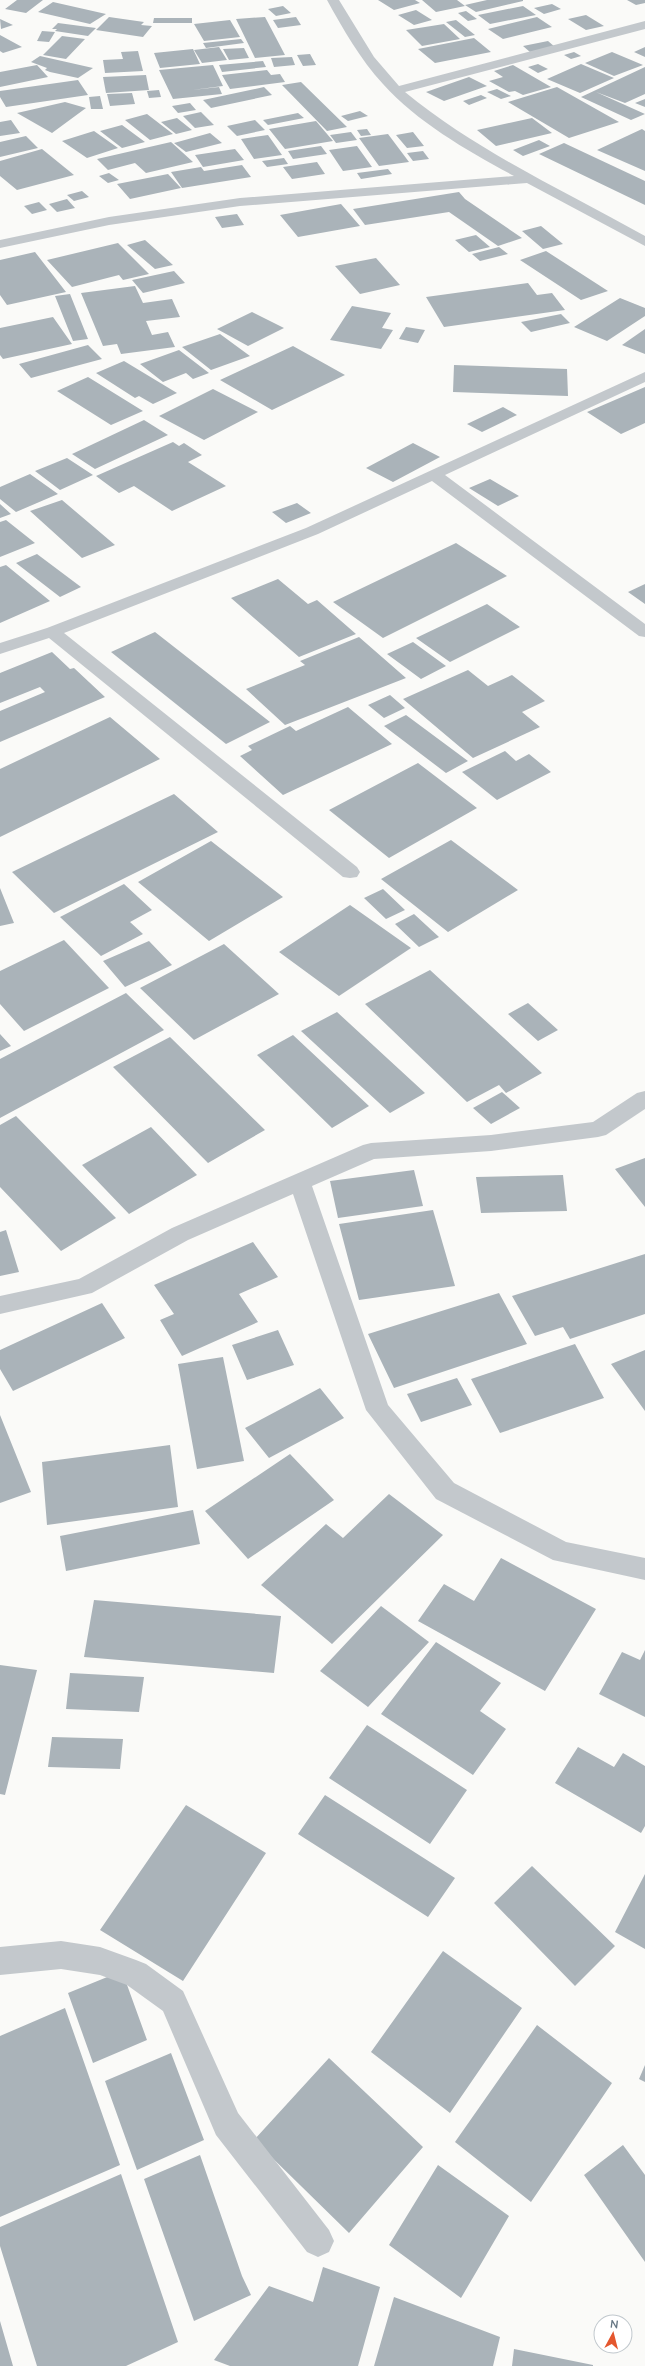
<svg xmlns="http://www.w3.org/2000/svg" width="645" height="2366" font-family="'Nunito Sans',sans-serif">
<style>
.building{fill:#aab3b9}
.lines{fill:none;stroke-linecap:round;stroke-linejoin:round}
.minor{fill:#c3c8cc;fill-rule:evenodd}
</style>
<rect width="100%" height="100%" fill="#fafaf8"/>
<!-- building -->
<path class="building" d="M17,0H43L26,13L5,9Z
M378,0H415L420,3L394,10Z
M422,0H457L465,6L436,12Z
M487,0H523V1L476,12L465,5Z
M627,0H645V3L636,5Z
M53,2L106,14L90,24L38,12Z
M552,4L561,9L544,14L534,8Z
M283,6L291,13L276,16L268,9Z
M523,6L536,15L490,24L478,15Z
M416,10L432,20L414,25L398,15Z
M466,11L477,19L468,21L458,13Z
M586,15L604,26L586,30L568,19Z
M109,17L144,22L141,25L152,26L143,37L96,30Z
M265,17L285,55L255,58L236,19Z
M296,17L301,25L278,28L273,20Z
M537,17L552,27L503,39L488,29Z
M154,18H192V23H153Z
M0,19L13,25L1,29Z
M230,20L240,37L204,41L194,24Z
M456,20L475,35L465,37L446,22Z
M58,23L96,28L88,36L55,31L57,29H52Z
M444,24L460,39L422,46L406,30Z
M42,31L55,32L49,42L37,41Z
M0,35L22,47L3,53L0,51Z
M62,36L85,39L66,59L43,55Z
M474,38L491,52L435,63L418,49Z
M241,39L244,43L206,48L203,43Z
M548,41L555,47L530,52L523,46Z
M219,47L227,60L202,63L194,50Z
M645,47V57L634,52Z
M244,48L249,58L229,60L223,49Z
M193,49L200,64L160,68L154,53Z
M138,51L143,71L105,73L103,60L123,59L121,52Z
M574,52L581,56L571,59L564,55Z
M612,52L643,65L614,76L585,63Z
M310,54L316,65L303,66L297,55Z
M40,56L93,68L78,78L50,72L45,70L47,68L31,62Z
M292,57L295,65L274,67L271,58Z
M263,61L266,67L222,72L219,65Z
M538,64L548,69L538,73L528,67Z
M581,64L614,78L580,93L547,79Z
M37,65L48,77L0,87V72Z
M213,65L223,86L192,90L219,87L222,94L173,99L159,70Z
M513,65L551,87L523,95L515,91L509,92L489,81L503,77L494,71Z
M645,67V94L625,103L596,92L645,114L631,120L581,97Z
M267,70L271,75L280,74L285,82L230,89L222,75Z
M146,75L149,90L106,93L103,77Z
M469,77L487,86L444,101L426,92Z
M78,80L88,95L6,107L0,97V91Z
M301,82L347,127L327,131L282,85Z
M264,87L272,95L211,108L203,100Z
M557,87L619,122L569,138L508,102Z
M497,89L511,96L501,99L487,92Z
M159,90L161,97L149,98L147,91Z
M132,93L135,104L110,106L107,94Z
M481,95L487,98L469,105L463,101Z
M100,96L103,109H91L89,97Z
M645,99V107L635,103Z
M65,102L86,108L52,133L17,113Z
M190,103L196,110L178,113L172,106Z
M360,111L368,116L348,121L341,116Z
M201,112L214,125L195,128L183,116Z
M298,113L304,118L268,125L263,120Z
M147,114L173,134L150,140L125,120Z
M177,118L192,130L176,134L161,122Z
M532,118L552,133L496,146L477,130Z
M11,120L20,133L0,136V122Z
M255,120L265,130L237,136L227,126Z
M316,121L333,141L285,149L269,129Z
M122,125L145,142L122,148L100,131Z
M367,129L371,135L361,136L357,130Z
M642,129L645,131V171L597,150Z
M94,131L118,148L87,158L62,141Z
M351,132L357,140L336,143L330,135Z
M413,132L424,146L407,148L396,135Z
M210,133L222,143L186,152L174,143Z
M388,134L409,162L379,166L359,138Z
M268,135L282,155L254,159L241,139Z
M26,136L38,148L0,157V142Z
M539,140L550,146L523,156L513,150Z
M171,142L193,162L146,173L135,163L108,170L97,159Z
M564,143L645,181V205L539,154Z
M321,146L327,154L293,159L288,151Z
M357,146L372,167L343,171L329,150Z
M42,149L74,175L17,190L0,176V161Z
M235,149L244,160L203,167L195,155Z
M423,151L429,159L413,161L407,153Z
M284,158L288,164L267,167L262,161Z
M317,162L325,174L292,179L283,167Z
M242,165L251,177L182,188L171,172L201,167L204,171Z
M388,169L392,174L361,179L357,173Z
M109,173L119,180L108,183L99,176Z
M168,174L181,188L130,199L117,184Z
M82,191L89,197L74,201L67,195Z
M459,192L465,199L522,238L498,246L449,212L365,225L353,209Z
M67,199L75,208L57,212L49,204Z
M39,202L47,210L32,214L24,206Z
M341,204L360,226L298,237L280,215Z
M237,214L244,225L222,228L215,217Z
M541,226L563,244L543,249L522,231Z
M476,235L490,247L469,252L455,240Z
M145,240L173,265L155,269L127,245Z
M118,243L149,274L123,280L119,275L72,287L47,260Z
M499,247L508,254L480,261L472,254Z
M546,251L608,291L581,300L520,260Z
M35,252L66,292L7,305L0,295V260Z
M376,258L400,285L360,294L335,266Z
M174,271L185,283L143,293L132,280Z
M528,283L537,295L552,293L565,310L444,327L426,297Z
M135,286L143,303L172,299L180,317L146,321L152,335L168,332L175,347L121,354L117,344L103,346L81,293Z
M70,294L88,339L73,341L55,296Z
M620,298L645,308V316L607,341L574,327Z
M352,306L391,313L382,328L393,330L381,349L330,340Z
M252,312L284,328L248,346L217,329Z
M561,314L570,323L531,332L521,322Z
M53,317L72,344L3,359L0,355V328Z
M406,327L425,330L418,343L399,339Z
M645,329V354L622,345Z
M220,334L250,356L211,370L182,347Z
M88,345L102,359L31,378L19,364Z
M293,346L345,375L272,410L220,380Z
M179,350L209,373L193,379L186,373L163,382L140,364Z
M124,361L177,393L153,404L139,396L135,398L96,373Z
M454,365L567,369L568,396L453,392Z
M88,377L143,411L111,425L57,391Z
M645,387V423L621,434L587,412Z
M213,389L258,412L204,440L159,416Z
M503,407L517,415L482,432L467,424Z
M144,420L168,435L95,469L72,454Z
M173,442L179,446L184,443L202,455L188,462L226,486L172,511L134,486L119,493L96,476Z
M413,443L440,457L393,482L366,468Z
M67,458L93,475L60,490L35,471Z
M30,474L58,494L16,512L0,499V487Z
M490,479L519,496L498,506L469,488Z
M62,500L115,545L82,558L30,511Z
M297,503L311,513L286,523L272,512Z
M0,504L11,514L0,518Z
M6,520L35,543L0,557V522Z
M456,543L507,576L383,638L333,602Z
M37,554L81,587L60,597L16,563Z
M6,565L50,601L0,623V567Z
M278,579L308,604L317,600L356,634L299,657L231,598Z
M645,584V604L628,592Z
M487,604L520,627L450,662L416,638Z
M155,632L270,722L226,744L111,652Z
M359,637L406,678L285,725L246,689L305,665L300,661Z
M413,642L446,666L421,679L387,654Z
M52,652L70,669L74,668L105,697L0,742V711L45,692L40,687L0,703V673Z
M468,670L488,686L512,675L545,701L522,712L540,727L473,758L403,699Z
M390,695L405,708L384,718L368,705Z
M348,707L392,744L283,795L240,756L252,750L248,746L290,726L296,731Z
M406,715L468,761L446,773L384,726Z
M110,717L160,759L0,837V769Z
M505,751L516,761L529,754L551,772L497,800L462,772Z
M418,763L477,808L389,858L329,810Z
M174,794L218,832L54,913L12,872Z
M451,840L518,890L448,932L381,879Z
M211,841L283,897L209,941L138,882Z
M124,884L152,910L130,922L143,934L101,956L60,917Z
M0,888L14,923L0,926Z
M383,889L405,910L386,919L364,898Z
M350,905L411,948L339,996L279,952Z
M414,914L439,937L419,947L395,924Z
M64,940L109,988L24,1031L0,1004V971Z
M149,941L172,965L125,987L103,961Z
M224,944L279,994L194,1040L140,988Z
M430,970L542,1073L506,1093L499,1085L467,1102L365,1004Z
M126,993L164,1030L0,1118V1059Z
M528,1003L558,1030L538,1041L508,1014Z
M337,1012L425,1093L390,1113L301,1031Z
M0,1034L11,1046L0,1051Z
M293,1035L369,1106L332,1128L257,1055Z
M170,1037L265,1130L208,1163L113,1067Z
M502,1092L520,1108L491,1124L473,1108Z
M16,1116L116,1218L61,1251L0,1187V1125Z
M151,1127L197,1175L129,1214L82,1165Z
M645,1158V1207L615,1169Z
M414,1170L423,1206L338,1218L330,1181Z
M563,1175L567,1211L481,1213L476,1177Z
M433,1210L455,1286L359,1300L339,1224Z
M6,1230L19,1272L0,1276V1232Z
M253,1242L278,1277L239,1294L258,1322L182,1356L160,1320L174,1314L154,1285Z
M645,1254V1314L570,1339L563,1327L535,1336L512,1296Z
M499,1293L527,1344L394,1388L368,1334Z
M102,1303L125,1338L13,1391L0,1369V1350Z
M278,1330L294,1365L247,1380L232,1345Z
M575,1344L604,1398L500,1433L471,1379Z
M645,1350V1411L611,1364Z
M223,1357L244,1461L197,1469L178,1364Z
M457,1378L472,1405L421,1422L407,1394Z
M320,1388L344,1418L269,1458L245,1428Z
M0,1415L31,1492L0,1503Z
M170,1445L178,1507L47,1525L42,1462Z
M290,1454L334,1500L248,1559L205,1511Z
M389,1494L443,1535L332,1644L261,1585L326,1524L343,1538Z
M193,1510L200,1544L66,1571L60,1536Z
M501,1558L596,1609L545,1691L418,1621L444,1584L474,1601Z
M94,1600L281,1616L274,1673L84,1657Z
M381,1606L429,1642L368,1707L320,1671Z
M436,1642L501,1683L480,1711L506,1729L473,1775L381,1714Z
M645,1650V1717L599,1694L622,1652L640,1660Z
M0,1665L37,1670L5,1795L0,1794Z
M70,1673L144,1677L139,1712L66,1709Z
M367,1725L467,1790L430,1844L329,1778Z
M52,1737L123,1739L120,1769L48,1767Z
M578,1747L614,1767L623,1753L645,1766V1826L641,1833L555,1783Z
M325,1795L455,1878L428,1917L298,1834Z
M186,1805L266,1853L183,1981L100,1930Z
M532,1866L615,1946L575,1986L494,1903Z
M645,1874V1949L615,1932Z
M443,1951L522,2008L450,2113L371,2052Z
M122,1971L147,2040L93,2063L68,1993Z
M65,2008L120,2165L0,2217V2036Z
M537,2025L612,2083L531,2202L455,2142Z
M171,2053L204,2140L137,2170L105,2081Z
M329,2058L423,2147L349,2233L254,2140Z
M645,2065V2082L639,2079Z
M623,2145L645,2175V2262L584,2175Z
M200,2155L242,2276L251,2295L194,2321L144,2179Z
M438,2165L509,2216L461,2298L389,2245Z
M121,2174L178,2342L126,2366H37L0,2246V2227Z
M323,2267L380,2287L358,2366H230L214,2360L269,2286L313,2302Z
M394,2297L500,2337L493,2366H374Z
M0,2321L13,2366H0Z
M514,2349L593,2365V2366H512Z"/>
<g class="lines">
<!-- minor -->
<path class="minor" d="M327,0H339L374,57L399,86L645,21V29L405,92C478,152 563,190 645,236V246L527,183L240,206L109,225L0,248V240L109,217L240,198L514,176C468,151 418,123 383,84C360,59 343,29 327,0Z
M645,372V382L445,475L645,624V637L639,636L432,481L318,534L64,633L357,867L360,872L357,877L350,878L343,877L49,638L0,654V643L47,628L306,528Z
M645,1091V1109L606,1135L598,1137L491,1151L374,1159L312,1186L388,1405L454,1483L566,1542L645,1558V1580L553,1560L436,1499L366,1410L293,1194L188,1240L92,1293L0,1314V1296L79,1279L172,1228L363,1145L371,1143L491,1135L593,1122L637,1093Z
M61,1941L100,1947L136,1960L146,1964L183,1991L238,2113L329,2230L334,2241L329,2252L318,2257L307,2252L216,2135L163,2011L127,1985L100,1975L61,1969L0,1975V1947Z"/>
</g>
<!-- north arrow -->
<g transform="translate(613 2334) rotate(7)"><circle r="19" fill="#ffffff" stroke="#c1c8cd"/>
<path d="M0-3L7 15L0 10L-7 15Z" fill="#e4572e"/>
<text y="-6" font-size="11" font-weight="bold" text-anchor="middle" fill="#657683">N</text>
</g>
</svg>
